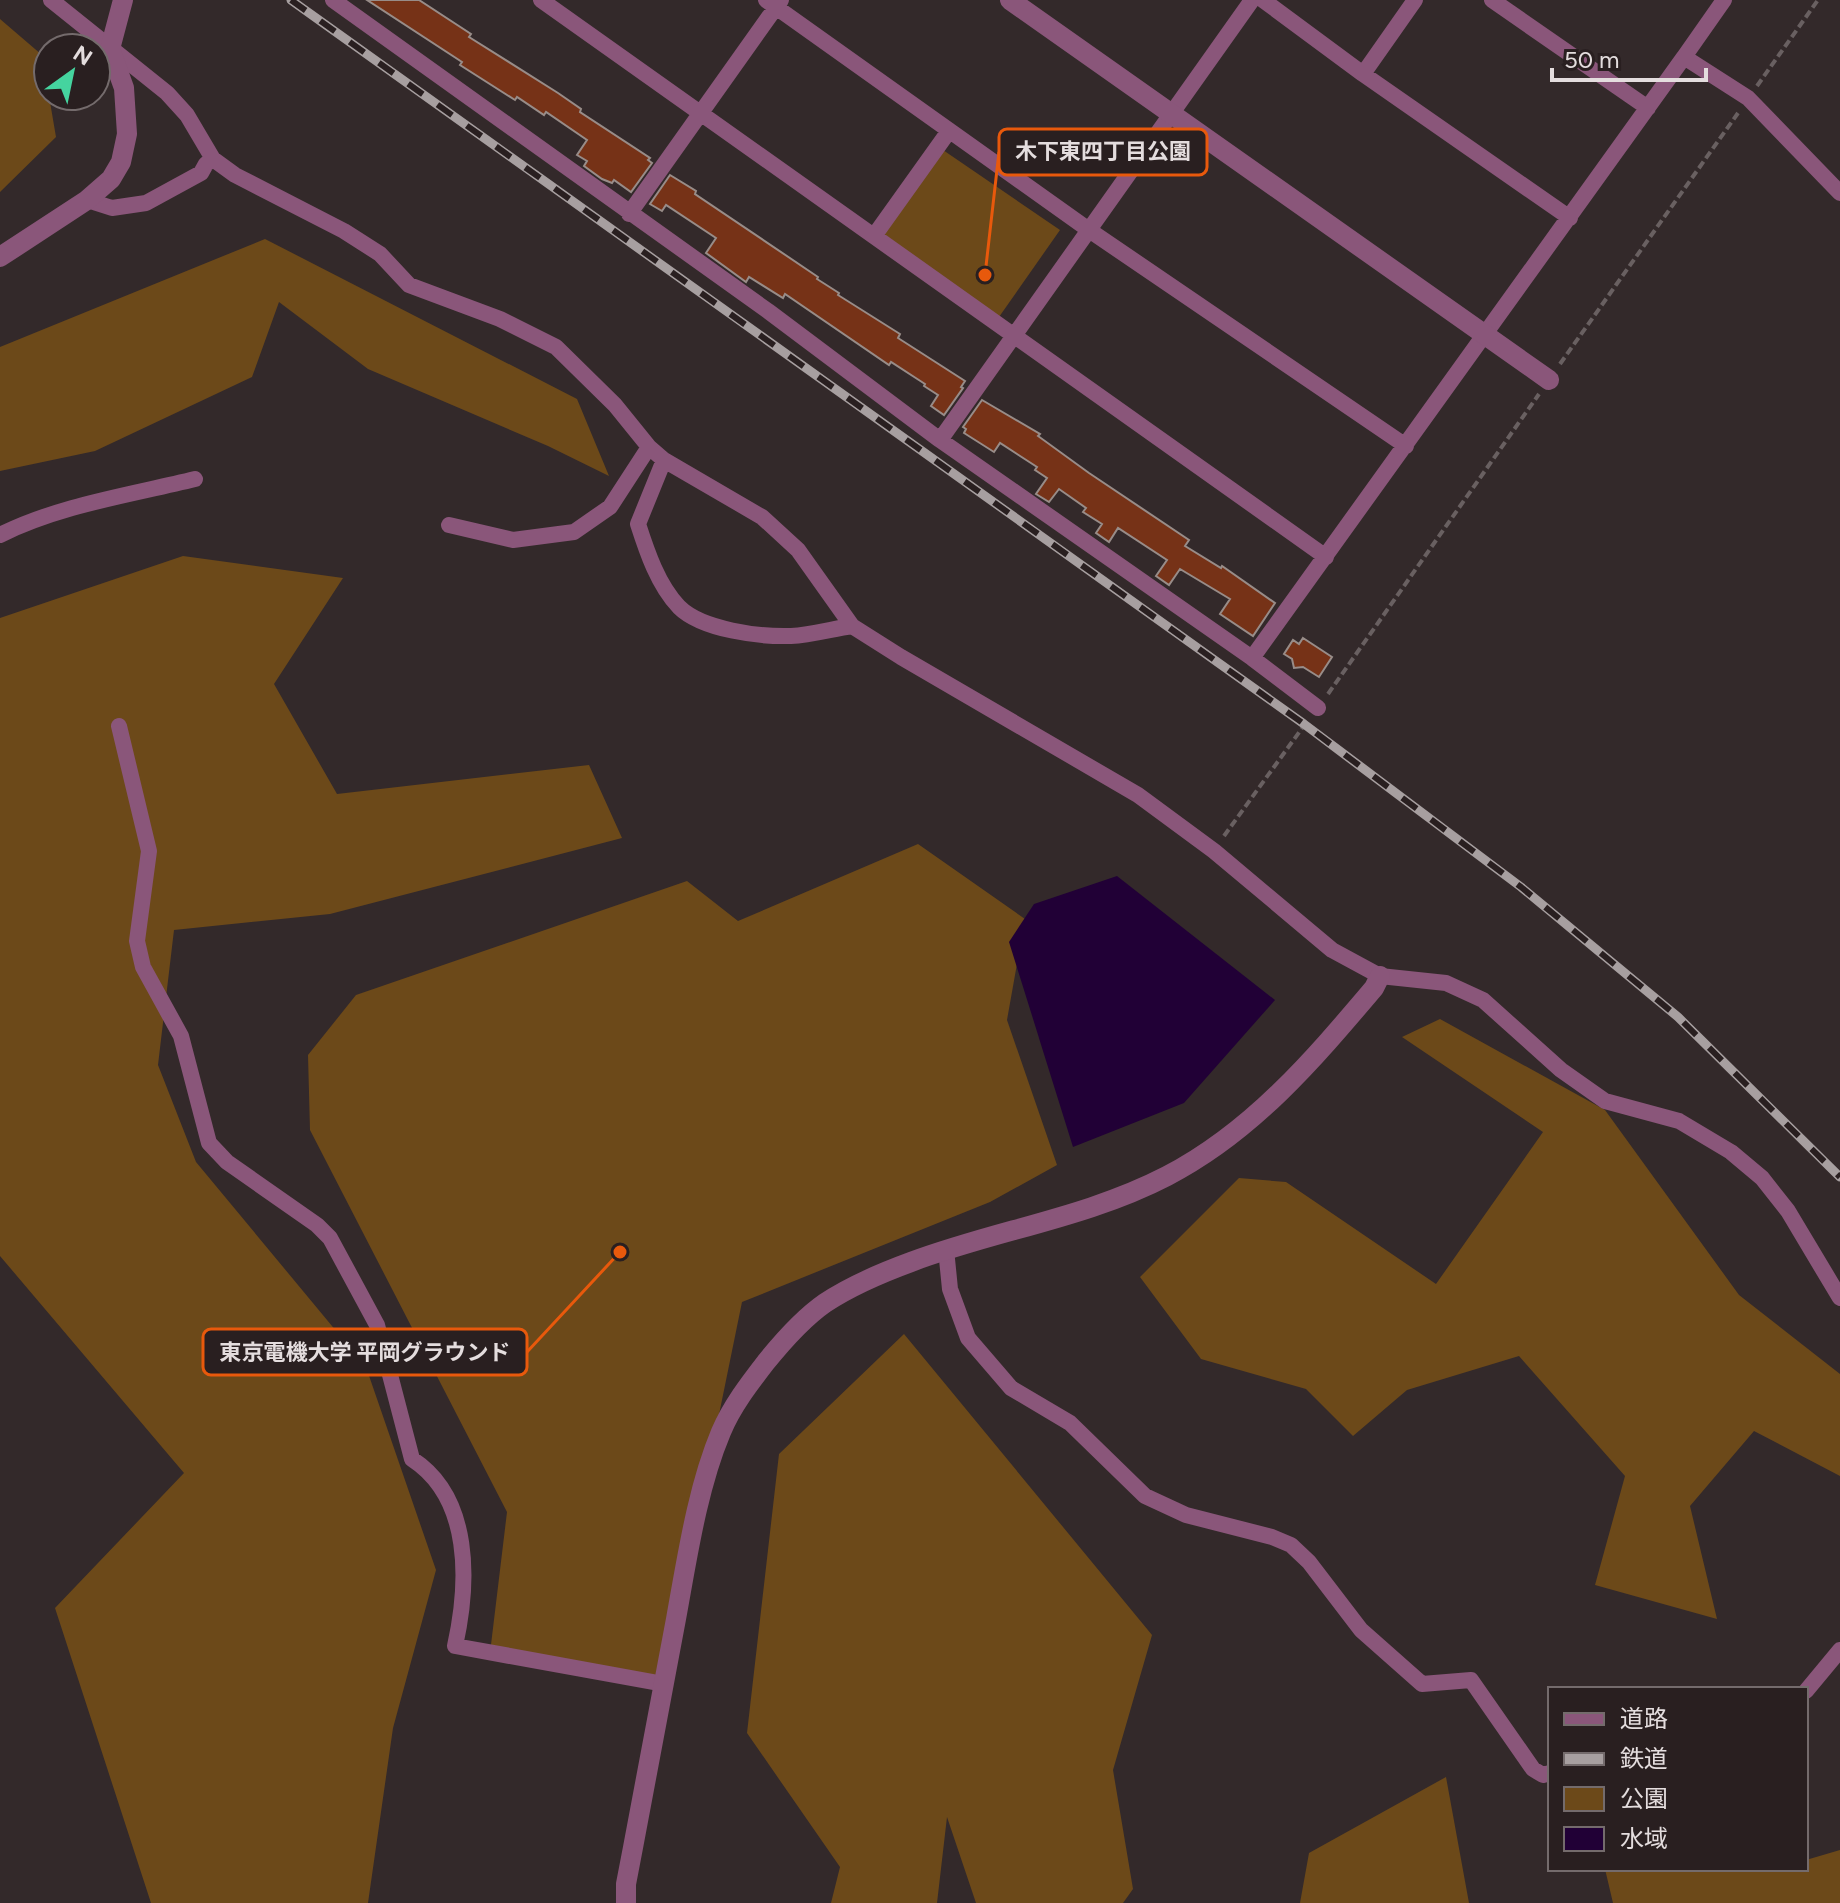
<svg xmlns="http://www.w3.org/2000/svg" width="1840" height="1903" font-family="Figtree,'Noto Sans JP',sans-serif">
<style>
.green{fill:#6c4919}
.water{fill:#210036}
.building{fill:#763217;stroke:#988c88;stroke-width:2}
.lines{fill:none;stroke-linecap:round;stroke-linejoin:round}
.path{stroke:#696061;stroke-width:4;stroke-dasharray:8 4;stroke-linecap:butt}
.minor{stroke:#8a567a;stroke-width:16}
.tertiary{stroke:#8a567a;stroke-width:20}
.rail-casing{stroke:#a79fa0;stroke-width:9}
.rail{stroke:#291f20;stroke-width:6;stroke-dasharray:18;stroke-linecap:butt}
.leader{fill:none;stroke:#e8590c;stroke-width:3}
.callout-dot{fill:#e8590c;stroke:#291f20;stroke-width:3}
.callout{fill:#291f20;stroke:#e8590c;stroke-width:3}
.callout-label{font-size:22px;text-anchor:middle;font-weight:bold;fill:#e4ddde}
</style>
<rect width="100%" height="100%" fill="#33292a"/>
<!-- green -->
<path class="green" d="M0,19L42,55L56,137L0,192Z
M943,150L1060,230L999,317L881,232Z
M265,239L577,399L609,476L548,446L368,369L279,302L252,377L95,451L0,471V347Z
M183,556L343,578L274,684L337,794L589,765L622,838L330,914L174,930L158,1065L196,1162L366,1367L436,1570L393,1728L368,1903H151L55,1608L184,1473L0,1256V618Z
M918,844L1025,919L1007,1020L1057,1165L990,1202L742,1302L664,1684L490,1653L507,1512L310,1130L308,1055L356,995L687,881L738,921Z
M1440,1019L1605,1110L1739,1295L1840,1374V1476L1754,1431L1690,1506L1717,1619L1595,1585L1625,1476L1519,1356L1407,1390L1353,1436L1306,1389L1201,1359L1140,1277L1239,1178L1286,1182L1436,1284L1543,1132L1402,1037Z
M904,1334L1152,1635L1113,1770L1133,1889L1123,1903H976L947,1817L937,1903H831L840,1867L747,1733L779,1454Z
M1446,1777L1469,1903H1300L1309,1853Z
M1840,1850V1903H1613L1605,1869H1806V1860Z"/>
<!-- water -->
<path class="water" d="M1117,876L1275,1000L1184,1103L1073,1147L1009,942L1034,904Z"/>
<!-- building -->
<path class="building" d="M367,0H419L471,34L469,37L558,93L581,109L580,112L650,158L648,160L652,163L631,192L614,180L612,183L602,179L584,166L587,161L577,155L587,140L546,112L544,115L517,97L515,100L460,65L462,62Z
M670,175L696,191L695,194L818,277L817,279L839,293L838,295L900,334L898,338L965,381L961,387L963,388L944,415L931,406L938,395L924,386L925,384L891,362L889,365L785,294L783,298L749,277L746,282L706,253L716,238L666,205L662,211L650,204Z
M982,400L1040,434L1038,436L1089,473L1189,540L1185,546L1221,568L1222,566L1275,603L1253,636L1220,614L1230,599L1180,569L1169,585L1156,576L1167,560L1118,528L1109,542L1096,533L1102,524L1083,512L1086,508L1059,489L1049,502L1036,494L1047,478L1035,470L1037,467L1000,443L994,452L964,433L966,429L963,427Z
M1303,638L1332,657L1319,677L1303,667L1294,668L1292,659L1284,654L1293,640L1299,644Z"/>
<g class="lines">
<!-- path -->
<path class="path" d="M1757,86L1818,0
M1560,364L1738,113
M1328,694L1539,394
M1224,836L1308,720"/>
<!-- minor -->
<path class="minor" d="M51,0L167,93L187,115L213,159L235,175L344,231L380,254L409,285L500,319L556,347L615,405L649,447L664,460L762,517L798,550L852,626L901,657L1138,795L1214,851L1332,950L1380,976L1446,983L1483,1000L1561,1070L1605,1101L1679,1121L1731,1152L1762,1178L1788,1211L1840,1298
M333,0L768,311L940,440L1252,658L1318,708
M541,0L1326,557
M766,0L1089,230L1406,446
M1263,0L1363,74L1570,218
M1492,0L1648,108
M1724,0L1684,57L1748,98L1840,193
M1363,74L1415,0
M87,200L112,208L146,203L201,173L206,164L213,159
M629,214L781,0
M874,236L949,131
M940,440L1252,0
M664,460L638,524C647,552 658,585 679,607C702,630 760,637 791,636C811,635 832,629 852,626
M449,525L513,540L574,532L610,507L649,447
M0,535C60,505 130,495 195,479
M1252,658L1684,57
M119,726L149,851L137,941L143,967L181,1036L209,1143L227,1162L317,1225L330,1238L377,1325L412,1459C472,1498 469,1583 455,1646L664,1684
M946,1249L950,1289L968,1338L1011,1388L1070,1423L1145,1496L1186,1515L1272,1537L1291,1545L1309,1562L1361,1630L1422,1684L1471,1680L1533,1769L1543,1775L1550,1773
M1806,1691L1840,1650"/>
<!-- tertiary -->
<path class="tertiary" d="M1010,0L1549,380
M0,257L87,200L111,179L121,162L127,134L124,88L110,49L123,0
M626,1903V1884C643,1796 659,1708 676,1619C687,1559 697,1489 721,1432C732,1406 749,1384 766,1362C783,1341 802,1319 825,1303C852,1285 881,1273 911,1262C996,1230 1086,1218 1167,1176C1252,1132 1313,1060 1374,988L1380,976"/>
<!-- rail casing -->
<g class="rail-casing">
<path id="rail" d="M291,0L1304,724L1521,887L1678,1017L1840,1177"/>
</g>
<!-- rail -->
<use href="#rail" class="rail"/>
</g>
<!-- callouts -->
<path class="leader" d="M985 275L999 152M620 1252L527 1352"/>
<g class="callout-dot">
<circle cx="985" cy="275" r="8"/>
<circle cx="620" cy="1252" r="8"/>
</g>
<g class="callout">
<rect x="999" y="129" width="208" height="46" rx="8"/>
<rect x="203" y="1329" width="324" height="46" rx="8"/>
</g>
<g class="callout-label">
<text x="1103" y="159">木下東四丁目公園</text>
<text x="365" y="1360">東京電機大学 平岡グラウンド</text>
</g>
<!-- legend -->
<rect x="1548" y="1687" width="260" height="184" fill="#291f20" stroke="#746b6c" stroke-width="2"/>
<rect x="1564" y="1713" width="40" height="12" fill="#8a567a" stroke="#746b6c" stroke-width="2"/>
<text x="1620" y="1727" font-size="24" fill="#e4ddde">道路</text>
<rect x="1564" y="1753" width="40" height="12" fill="#a79fa0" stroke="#746b6c" stroke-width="2"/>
<text x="1620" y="1767" font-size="24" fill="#e4ddde">鉄道</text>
<rect x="1564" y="1787" width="40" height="24" fill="#6c4919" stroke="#746b6c" stroke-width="2"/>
<text x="1620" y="1807" font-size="24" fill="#e4ddde">公園</text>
<rect x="1564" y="1827" width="40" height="24" fill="#210036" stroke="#746b6c" stroke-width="2"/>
<text x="1620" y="1847" font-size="24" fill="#e4ddde">水域</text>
<!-- north arrow -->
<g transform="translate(72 72) rotate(33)"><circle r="38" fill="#291f20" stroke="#746b6c" stroke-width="2"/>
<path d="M0-6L14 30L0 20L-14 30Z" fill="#45d49f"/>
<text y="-12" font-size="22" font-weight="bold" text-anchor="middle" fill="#e4ddde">N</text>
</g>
<!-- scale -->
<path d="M1552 68v12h154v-12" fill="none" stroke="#e4ddde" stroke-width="4"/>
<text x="1564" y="68" font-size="24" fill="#e4ddde" stroke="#291f20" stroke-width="6" paint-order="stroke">50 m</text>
</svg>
